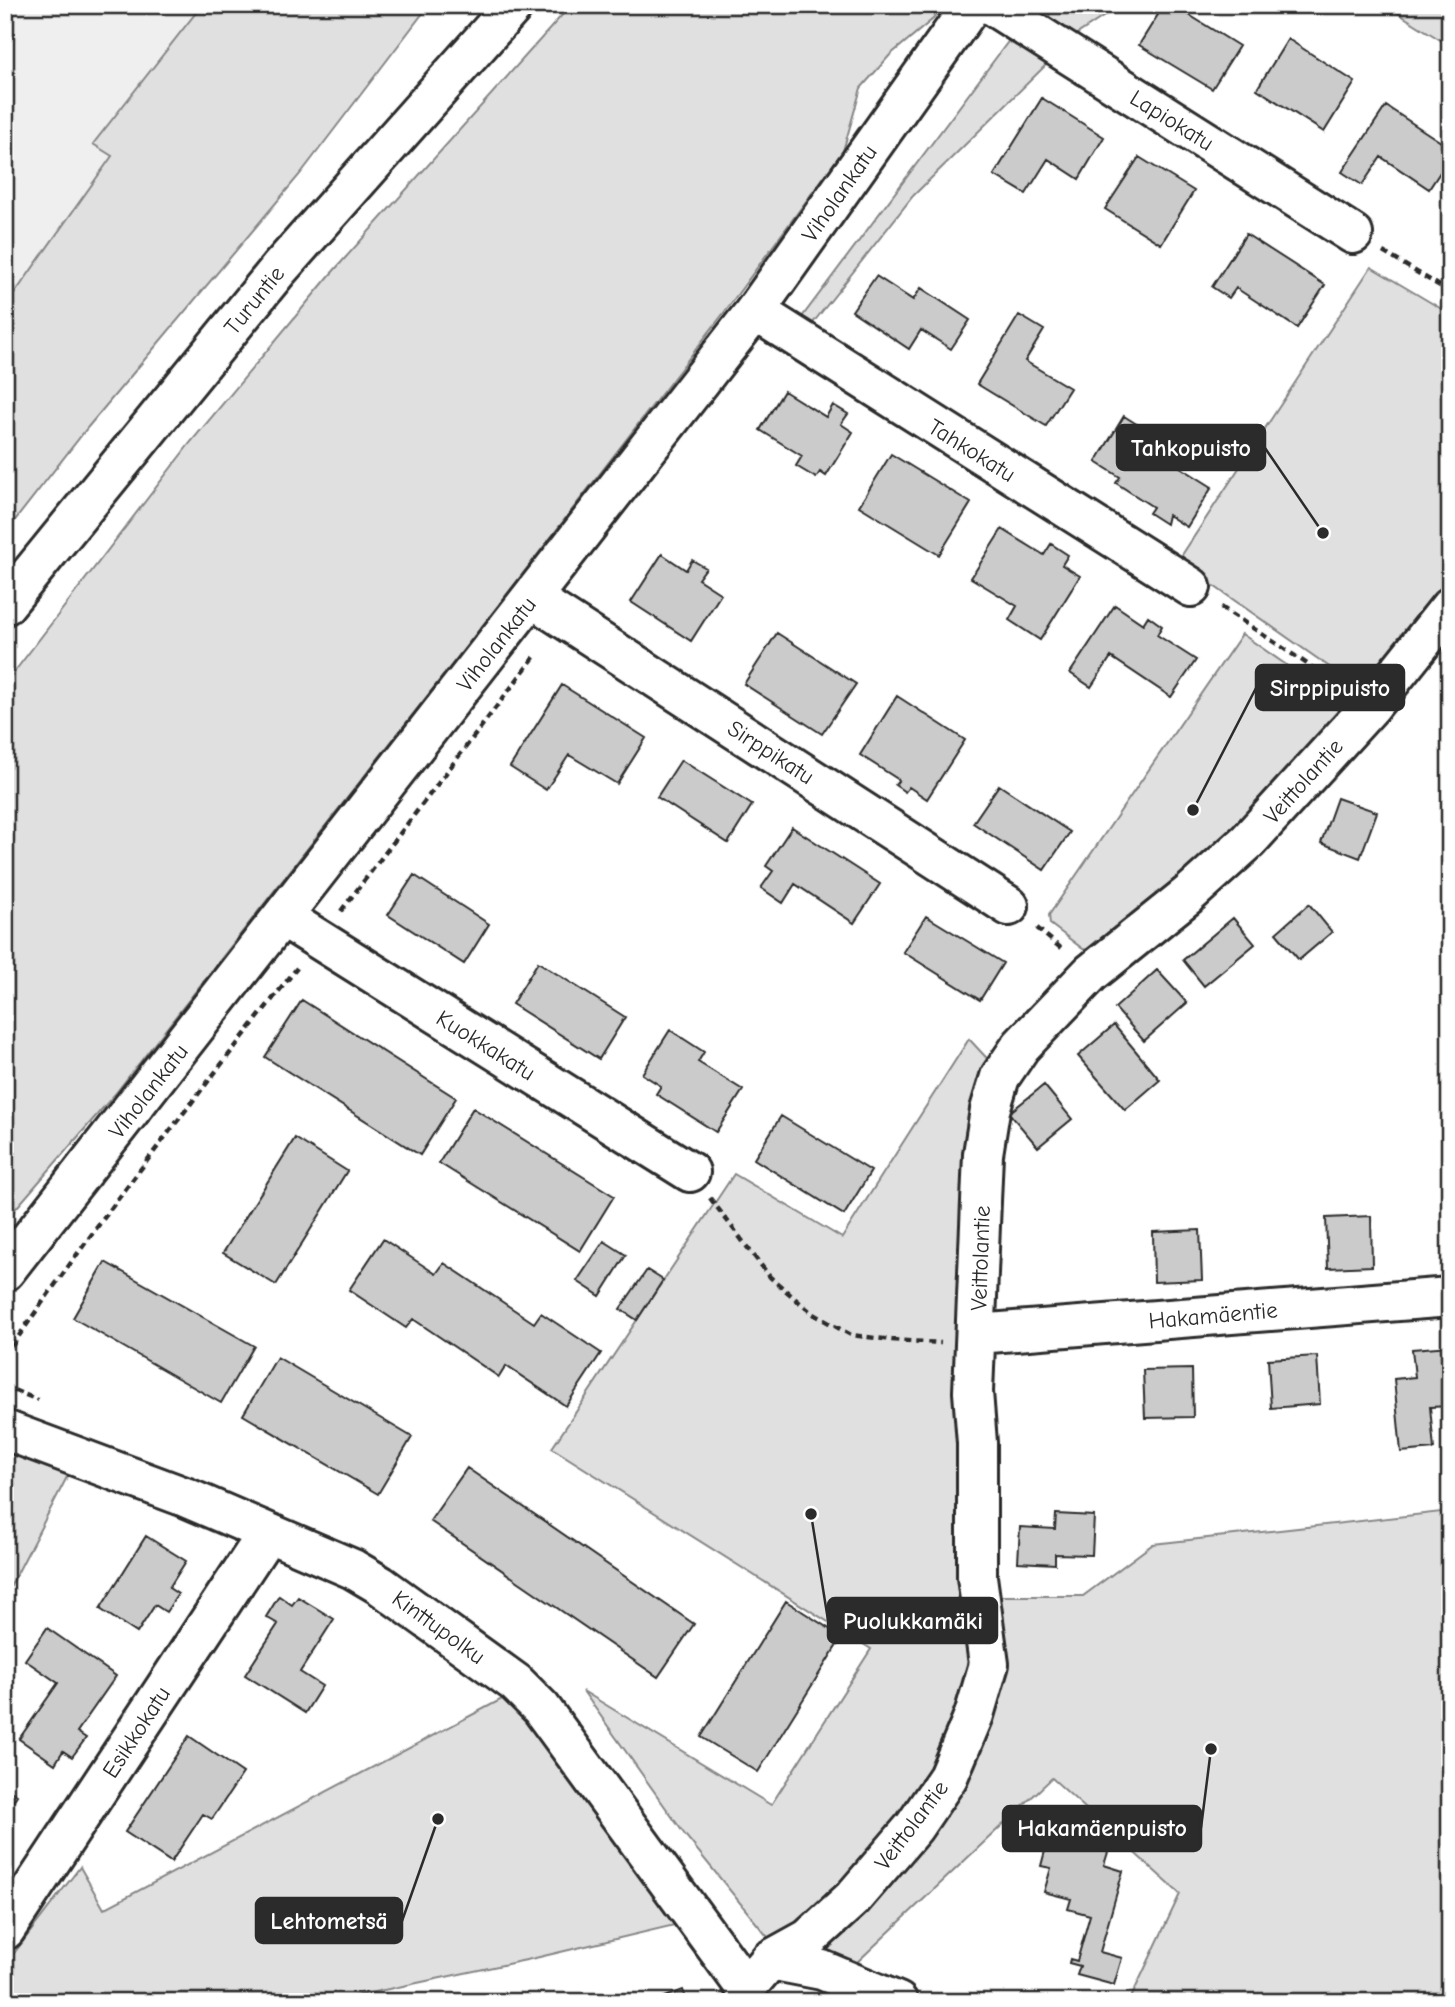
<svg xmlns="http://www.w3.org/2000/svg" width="1455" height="2007" font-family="'Comic Neue',sans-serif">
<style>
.built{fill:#efefef}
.green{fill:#e0e0e0;stroke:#868686;stroke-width:2}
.building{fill:#cbcbcb;stroke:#2b2b2b;stroke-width:2}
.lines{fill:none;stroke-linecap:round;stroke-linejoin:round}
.minor-casing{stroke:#2b2b2b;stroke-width:44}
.major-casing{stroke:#2b2b2b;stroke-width:44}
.highway-casing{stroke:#2b2b2b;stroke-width:44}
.path{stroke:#2b2b2b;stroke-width:4.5;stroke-dasharray:7 5;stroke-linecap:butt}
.minor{stroke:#fff;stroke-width:38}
.major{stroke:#fff;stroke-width:38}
.highway{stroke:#fff;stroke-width:38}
.labels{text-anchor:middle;stroke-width:6;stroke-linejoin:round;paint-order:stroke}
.street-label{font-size:23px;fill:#2b2b2b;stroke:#fff}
.leader{fill:none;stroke:#2b2b2b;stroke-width:2.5}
.callout-dot{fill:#2b2b2b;stroke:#fff;stroke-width:2.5}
.callout{fill:#2b2b2b;stroke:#2b2b2b;stroke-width:2.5}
.callout-label{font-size:24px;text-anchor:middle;font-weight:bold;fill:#fff}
</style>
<rect width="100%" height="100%" fill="#fff"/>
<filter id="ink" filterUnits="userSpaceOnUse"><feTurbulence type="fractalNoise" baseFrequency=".0143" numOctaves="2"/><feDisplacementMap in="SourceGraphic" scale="14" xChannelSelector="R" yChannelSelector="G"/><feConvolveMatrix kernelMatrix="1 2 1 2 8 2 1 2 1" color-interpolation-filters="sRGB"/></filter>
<g filter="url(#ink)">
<!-- built -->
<path class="built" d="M5,5H202L94,144L112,155L5,306Z"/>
<!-- green -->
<path class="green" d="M202,5H429L301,173L88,427L5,533V307L112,156L93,144Z
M571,5H942L933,19L890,55L861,88L843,151L723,314L504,598L115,1094L5,1221V684L190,443L330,275Z
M1050,5H1121L1074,36L1049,20Z
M1385,5H1450V46Z
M1010,39L1052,59L913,196L809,328L799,321Z
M1371,267L1450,314V580L1381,671L1364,679L1341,675L1178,561Z
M1242,634L1331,696L1336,705L1339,717L1288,785L1095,951L1083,949L1050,924L1049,915Z
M969,1039L995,1067L981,1663L938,1772L847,1893L775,1946L685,1835L583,1691L771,1805L871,1649L552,1448L734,1174L842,1238Z
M5,1451L68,1475L5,1597Z
M1450,1511V2002H1129L1180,1894L1052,1778L854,1965L829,1957L824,1945L924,1834L993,1596H1083L1153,1544Z
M504,1698L529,1721L679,1924L531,1959L327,2002L5,2000V1965L80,1867L104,1909Z"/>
<!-- building -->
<path class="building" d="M1164,5H1173L1239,46L1212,89L1139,45Z
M1288,39L1355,82L1324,132L1257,89Z
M1042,98L1104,137L1079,179L1048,159L1026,194L994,175Z
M1386,106L1450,148V157L1429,189L1381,157L1362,185L1342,172Z
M1139,157L1194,191L1161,244L1105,209Z
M1246,234L1325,285L1297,328L1236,288L1229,298L1212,287Z
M876,276L913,300L921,288L970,320L951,349L921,330L909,349L852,311Z
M1019,315L1044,330L1025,361L1070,388L1046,426L977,384Z
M784,391L826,417L833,405L848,414L841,424L853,432L826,476L820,472L816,478L796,466L802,456L760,430Z
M1124,416L1176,449L1169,460L1212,487L1187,527L1168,515L1166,524L1149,513L1153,507L1116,483L1120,477L1096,462Z
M891,454L971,503L939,555L859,506Z
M1002,529L1044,555L1051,544L1068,555L1062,565L1080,576L1040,640L1009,620L1017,606L971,578Z
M662,554L686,570L692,560L706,568L698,579L721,594L691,641L631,602Z
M1115,605L1143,624L1148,616L1162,626L1157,635L1196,660L1171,697L1111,657L1091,687L1070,673Z
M777,633L856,684L822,734L744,684Z
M562,685L646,738L617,784L569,755L546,790L510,767Z
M897,696L965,740L927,799L909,787L905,792L895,785L899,780L860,755Z
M681,760L752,805L728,843L657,797Z
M999,785L1070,832L1044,870L973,823Z
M1337,798L1377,812L1360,858L1321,843Z
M792,827L880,884L854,923L795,884L783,903L761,888L773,871L766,866Z
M414,875L489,924L464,964L388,915Z
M1309,904L1332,932L1299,960L1276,933Z
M926,916L1003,963L980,1000L903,952Z
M1233,918L1255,944L1204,986L1183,960Z
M538,962L625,1017L599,1059L512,1004Z
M1157,970L1187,1003L1144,1041L1115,1008Z
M302,1000L456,1098L420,1155L265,1057Z
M1114,1025L1160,1080L1125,1110L1078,1056Z
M670,1030L704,1052L698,1062L743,1090L716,1132L656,1094L661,1086L642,1074Z
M1044,1085L1072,1119L1038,1147L1009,1113Z
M473,1108L614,1196L580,1251L439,1163Z
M781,1116L871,1171L844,1215L754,1159Z
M295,1138L347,1171L276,1285L223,1253Z
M1371,1216L1372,1266L1328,1268L1326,1218Z
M1200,1230L1202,1280L1154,1282L1153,1232Z
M383,1239L436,1274L444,1263L534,1323L541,1313L601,1353L566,1406L506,1366L499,1377L413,1319L406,1328L349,1290Z
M604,1241L626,1255L600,1296L577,1281Z
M105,1262L254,1346L221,1403L73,1318Z
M647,1270L663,1280L637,1320L620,1309Z
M1450,1346V1406L1430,1407L1434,1449L1401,1452L1394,1379L1415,1377L1412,1349Z
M1317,1356L1320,1404L1271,1408L1268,1359Z
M277,1357L412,1437L378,1494L243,1415Z
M1192,1369L1193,1417L1145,1418L1143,1370Z
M467,1468L694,1624L658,1677L430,1521Z
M1056,1514L1094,1516L1092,1555L1055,1554V1564L1018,1562L1020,1527L1055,1529Z
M146,1536L186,1561L169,1588L178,1594L166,1612L155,1605L137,1633L100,1609Z
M279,1596L292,1605L298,1597L334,1619L300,1672L322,1686L305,1713L245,1675L278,1624L266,1617Z
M786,1601L842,1637L758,1772L701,1737Z
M47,1628L116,1676L77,1732L86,1738L72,1757L63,1751L55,1764L19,1739L58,1683L25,1660Z
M189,1736L243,1773L212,1819L203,1814L171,1862L125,1832Z
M5,1788L17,1795L5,1813Z
M1050,1832L1109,1849L1104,1865L1123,1871L1100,1952L1122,1958L1114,1985L1077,1975L1080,1966L1069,1963L1070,1959L1077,1961L1090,1915L1068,1909L1071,1899L1044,1892L1051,1868L1041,1866Z
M683,1990L687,2002H652Z"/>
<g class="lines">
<!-- minor casing -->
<g class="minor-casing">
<path id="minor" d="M991,5L1353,234
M755,311L1191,587
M532,598L1009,906
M283,917L690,1172
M977,1334L1450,1297
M5,1430L185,1497L353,1569L380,1585L516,1683L541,1708L746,1988
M5,1930L267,1534
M770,1960L822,1970L898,2002
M746,2002V1988L770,1960L808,1939L853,1898L914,1827L948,1777L974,1715L989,1664L977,1577V1443L973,1392L983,1154L990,1110L1000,1077L1021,1046L1091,973L1188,895L1248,841L1371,706L1450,607"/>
</g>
<!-- major casing -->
<g class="major-casing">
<path id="major" d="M5,1271L755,311L972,5"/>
</g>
<!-- highway casing -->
<g class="highway-casing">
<path id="highway" d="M5,605L279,269L514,5"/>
</g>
<!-- path -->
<path class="path" d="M1383,252L1450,292
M1221,607L1342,687
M341,911L535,656
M1037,928L1063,950
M710,1198L770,1277L813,1314L851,1335L892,1340L941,1343
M5,1356C97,1222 197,1095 297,968
M5,1383L11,1389L38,1400"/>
<!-- minor -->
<use href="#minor" class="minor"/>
<!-- major -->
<use href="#major" class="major"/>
<!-- highway -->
<use href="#highway" class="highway"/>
</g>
</g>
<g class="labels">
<!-- street labels -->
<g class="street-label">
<text transform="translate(1172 120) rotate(32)" y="8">Lapiokatu</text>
<text transform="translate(839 193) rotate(-55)" y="8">Viholankatu</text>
<text transform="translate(254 300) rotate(-51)" y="8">Turuntie</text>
<text transform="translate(972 450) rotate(32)" y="8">Tahkokatu</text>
<text transform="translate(496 644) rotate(-52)" y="8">Viholankatu</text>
<text transform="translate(771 752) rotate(33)" y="8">Sirppikatu</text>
<text transform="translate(1303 781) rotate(-48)" y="8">Veittolantie</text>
<text transform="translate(486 1045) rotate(32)" y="8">Kuokkakatu</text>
<text transform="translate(148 1091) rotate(-52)" y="8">Viholankatu</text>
<text transform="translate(980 1258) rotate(-88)" y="8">Veittolantie</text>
<text transform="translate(1213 1315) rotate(-5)" y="8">Hakamäentie</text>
<text transform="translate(439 1627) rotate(36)" y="8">Kinttupolku</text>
<text transform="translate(136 1732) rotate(-57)" y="8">Esikkokatu</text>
<text transform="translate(911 1825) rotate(-53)" y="8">Veittolantie</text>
</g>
</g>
<!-- callouts -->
<path class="leader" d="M1323 533L1265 448M1193 810L1256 688M811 1514L828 1620M1211 1749L1201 1828M438 1819L402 1921"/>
<g class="callout-dot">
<circle cx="1323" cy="533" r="7"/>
<circle cx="1193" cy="810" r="7"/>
<circle cx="811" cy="1514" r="7"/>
<circle cx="1211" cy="1749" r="7"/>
<circle cx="438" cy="1819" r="7"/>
</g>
<g class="callout">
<rect x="1117" y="425" width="148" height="45" rx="7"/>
<rect x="1256" y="665" width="148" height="45" rx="7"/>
<rect x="828" y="1598" width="169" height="45" rx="7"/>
<rect x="1003" y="1806" width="198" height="45" rx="7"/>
<rect x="256" y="1898" width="146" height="45" rx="7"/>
</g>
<g class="callout-label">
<text x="1191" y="456">Tahkopuisto</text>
<text x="1330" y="696">Sirppipuisto</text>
<text x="913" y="1629">Puolukkamäki</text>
<text x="1102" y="1836">Hakamäenpuisto</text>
<text x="329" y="1929">Lehtometsä</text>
</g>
<!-- margin -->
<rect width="1455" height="2007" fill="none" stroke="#fff" stroke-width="28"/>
<rect x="14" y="14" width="1427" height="1979" fill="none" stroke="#2b2b2b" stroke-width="2.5" filter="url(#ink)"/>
</svg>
